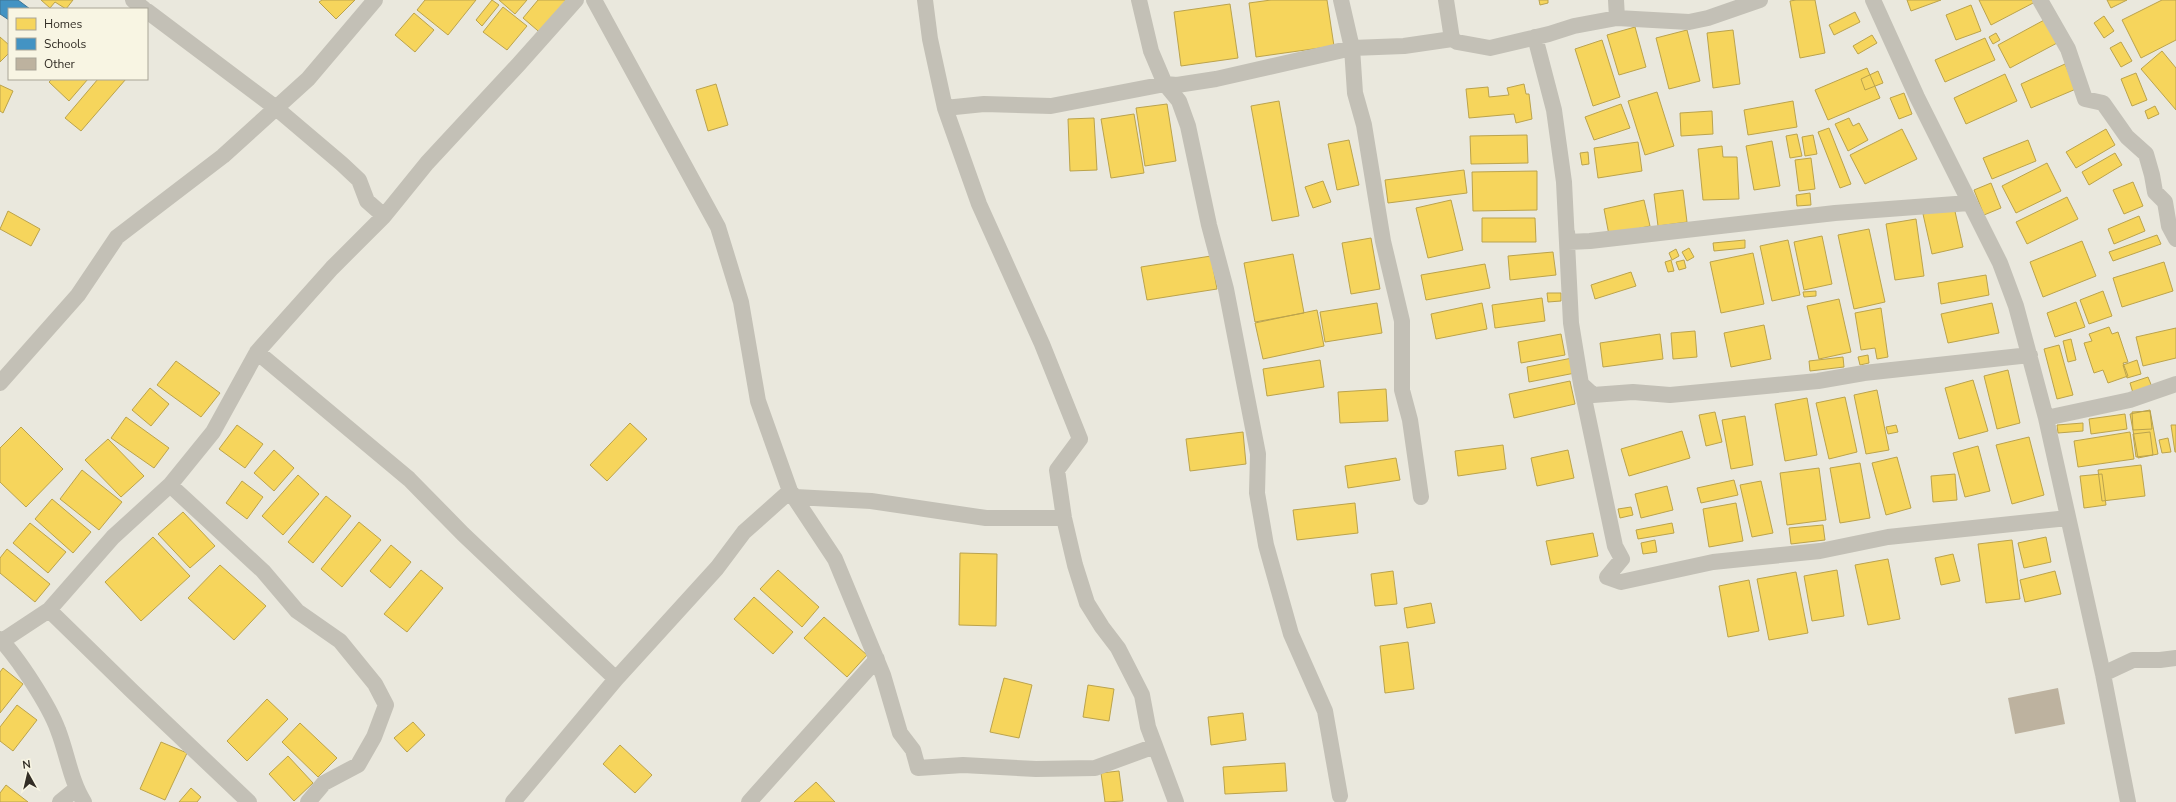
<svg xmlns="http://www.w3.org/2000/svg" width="2176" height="802" font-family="'Nunito Sans',sans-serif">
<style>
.homes{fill:#f6d55c;stroke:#bba34c}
.schools{fill:#4393c3;stroke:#3e7494}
.building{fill:#bdb29f}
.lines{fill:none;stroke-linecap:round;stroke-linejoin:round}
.minor{stroke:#c3c0b6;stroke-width:16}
</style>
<rect width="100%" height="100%" fill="#eae8dd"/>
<!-- homes -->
<path class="homes" d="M41,0H73L66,9L55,2L50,8Z
M322,0H355L336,19L319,2Z
M425,0H476L448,35L417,10Z
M492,0L499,5L482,26L476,20Z
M499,0H527L515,14Z
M538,0H572L544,36L523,18Z
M1271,0H1327L1334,46L1256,57L1249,3Z
M1539,0H1548V3L1540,5Z
M1796,0H1815L1825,53L1800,58L1790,1Z
M1907,0H1941L1911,11Z
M1979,0H2036L2037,1L1991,25Z
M2107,0H2127L2111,8Z
M2162,0H2176V40L2141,58L2122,20Z
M1230,4L1238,58L1181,66L1174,12Z
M1971,5L1981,31L1956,40L1946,15Z
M503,7L527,26L507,50L483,32Z
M1855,12L1860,22L1834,35L1829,25Z
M414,13L434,30L415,52L395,35Z
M2104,16L2114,31L2104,38L2094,23Z
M2046,19L2059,42L2010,68L1998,45Z
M1635,27L1646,67L1619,75L1607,35Z
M1687,30L1700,81L1669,89L1656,38Z
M1733,30L1740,84L1713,88L1707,33Z
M1996,33L2000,40L1993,44L1989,37Z
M1872,35L1877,43L1858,54L1853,46Z
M0,37L9,45V53L0,62Z
M1985,38L1995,60L1945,82L1935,60Z
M1602,40L1620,97L1593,106L1575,49Z
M2121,42L2132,61L2121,67L2110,48Z
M2162,51L2176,68V110L2141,69Z
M2065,64L2076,89L2031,108L2021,84Z
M1867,68L1880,98L1828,120L1815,90Z
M1878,71L1883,83L1865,90L1861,79Z
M2136,73L2147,100L2132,106L2121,79Z
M2005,74L2017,101L1966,124L1954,98Z
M52,79H88L69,101L49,82Z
M98,79H126L81,131L65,118Z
M716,84L728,125L708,131L696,90Z
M1524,84L1526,94H1529L1532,119L1516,123L1514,114L1469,118L1466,89L1488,87L1489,97L1509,95L1507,88Z
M0,85L13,91L3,113L0,111Z
M1657,92L1674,146L1645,155L1628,101Z
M1904,93L1912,114L1899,119L1890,98Z
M1279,101L1299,216L1272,221L1251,106Z
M1793,101L1797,127L1748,135L1744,110Z
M1167,104L1176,161L1145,166L1136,108Z
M1621,104L1630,128L1594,140L1585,117Z
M2155,106L2159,114L2148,119L2145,111Z
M1712,111L1713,134L1681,136L1680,113Z
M1134,114L1144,173L1111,178L1101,119Z
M1094,118L1097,170L1070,171L1068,119Z
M1849,118L1853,126L1859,123L1868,140L1848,151L1835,124Z
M1829,128L1851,184L1840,188L1818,132Z
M1902,129L1917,159L1865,184L1850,155Z
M2106,129L2115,145L2076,168L2066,152Z
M1797,134L1802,156L1790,158L1786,136Z
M1527,135L1528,163L1471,164L1470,136Z
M1813,135L1817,154L1805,156L1802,137Z
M1349,140L1359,185L1337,190L1328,144Z
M2028,140L2036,161L1992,179L1983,158Z
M1772,141L1780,186L1754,190L1746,146Z
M1638,142L1642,171L1598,178L1594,148Z
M1722,146L1723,157H1737L1739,199L1703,200L1698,149Z
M1588,152L1589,164L1582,165L1580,153Z
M2115,153L2122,165L2089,185L2082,172Z
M1811,158L1815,189L1799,191L1795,160Z
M2047,163L2061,191L2016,213L2002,186Z
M1464,170L1467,193L1388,203L1385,180Z
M1537,171V210L1473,211L1472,172Z
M1323,181L1331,202L1313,208L1305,187Z
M2133,182L2143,206L2124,214L2113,190Z
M1991,183L2001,208L1984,215L1974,190Z
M1683,190L1687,222L1658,226L1654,194Z
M1810,193L1811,205L1797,206L1796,195Z
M2067,197L2078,219L2027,244L2016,222Z
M1451,200L1463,250L1428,258L1416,208Z
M1644,200L1650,226L1609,235L1604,209Z
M1954,207L1963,247L1932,254L1923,214Z
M8,211L40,229L31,246L0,229Z
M2139,216L2145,231L2114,244L2108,229Z
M1482,218H1535L1536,242H1482Z
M1916,219L1924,276L1895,280L1886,224Z
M1869,229L1885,302L1854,309L1838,235Z
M2157,235L2161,244L2113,261L2109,252Z
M1822,236L1832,284L1804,290L1794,242Z
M1371,238L1380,289L1351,294L1342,243Z
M1745,240V248L1714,251L1713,243Z
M1788,240L1800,295L1772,301L1760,246Z
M2082,241L2096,276L2043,297L2030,262Z
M1689,248L1694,257L1687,261L1682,252Z
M1676,249L1679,256L1672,260L1669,253Z
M1553,252L1556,275L1510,280L1508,256Z
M1753,253L1764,304L1721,313L1710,262Z
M1293,254L1304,313L1255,322L1244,263Z
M1211,256L1217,289L1147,300L1141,267Z
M1671,260L1674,271L1668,272L1665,262Z
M1684,260L1686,268L1679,270L1676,262Z
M2164,262L2173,291L2122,307L2113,278Z
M1485,264L1490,288L1426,300L1421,275Z
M1631,272L1636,286L1595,299L1591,285Z
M1986,275L1989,295L1941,304L1938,283Z
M1816,291V296L1804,297L1803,292Z
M2103,291L2112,316L2089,324L2080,300Z
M1547,293H1561V301L1548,302Z
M1542,298L1545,321L1495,328L1492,305Z
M1839,299L1851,352L1819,359L1807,306Z
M2076,302L2085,327L2055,337L2047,313Z
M1377,303L1382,333L1325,342L1320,312Z
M1482,303L1487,329L1436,339L1431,314Z
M1992,303L1999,333L1948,343L1941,314Z
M1881,308L1888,357L1877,359L1875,348L1861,350L1855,313Z
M1317,310L1324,346L1263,359L1255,323Z
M1764,325L1771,359L1731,367L1724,333Z
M2109,327L2112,334L2118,332L2128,362L2123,363L2128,376L2108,383L2103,370L2094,373L2084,343L2092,341L2089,334Z
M2176,328V358L2143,366L2136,337Z
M1695,331L1697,357L1673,359L1671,333Z
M1561,334L1565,355L1521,363L1518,342Z
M1660,334L1663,359L1603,367L1600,343Z
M2071,339L2076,360L2068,362L2063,341Z
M2059,345L2073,395L2057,399L2044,349Z
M1868,355L1869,363L1860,365L1858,357Z
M1843,357L1844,367L1810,371L1809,361Z
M1572,358L1575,373L1529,382L1527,367Z
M1320,360L1324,387L1267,396L1263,369Z
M2137,360L2141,374L2127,378L2123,365Z
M176,361L220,393L201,417L157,385Z
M2008,370L2020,423L1997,429L1984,376Z
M2148,377L2152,387L2133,393L2130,383Z
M1973,380L1988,431L1959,439L1945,388Z
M1570,381L1575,404L1514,418L1509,394Z
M150,388L169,404L151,426L132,410Z
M1386,389L1388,421L1340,423L1338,392Z
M1877,390L1889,450L1866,454L1854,395Z
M1845,397L1857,452L1829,459L1816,403Z
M1807,398L1817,455L1785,461L1775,404Z
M2150,410L2158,454L2138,458L2130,414Z
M2150,411L2152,429L2133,430L2132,412Z
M1715,412L1722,442L1706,446L1699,415Z
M2125,414L2127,429L2091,434L2089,419Z
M1745,416L1753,465L1731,469L1722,420Z
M126,417L169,448L154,468L111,438Z
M630,423L647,439L607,481L590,465Z
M2083,423V431L2058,433L2057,425Z
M237,425L263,444L245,468L219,449Z
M1896,425L1898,432L1888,434L1886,427Z
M2171,425H2176V452H2175Z
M21,427L63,469L26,507L0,482V448Z
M1682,431L1690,458L1629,476L1621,449Z
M1243,432L1246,464L1190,471L1186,439Z
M2130,432L2134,459L2078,467L2074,441Z
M2150,432L2153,455L2136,457L2133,434Z
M2029,437L2044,495L2012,504L1996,445Z
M2168,438L2171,452L2162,453L2159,440Z
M108,439L144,476L121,497L85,460Z
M1503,445L1506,469L1458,476L1455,451Z
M1978,446L1990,491L1965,497L1953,453Z
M274,450L294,468L274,491L254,473Z
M1568,450L1574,478L1537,486L1531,458Z
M1897,457L1911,508L1886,515L1872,463Z
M1396,458L1400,480L1348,488L1345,466Z
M1860,463L1870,518L1840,523L1830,468Z
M2141,465L2145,496L2102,501L2098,470Z
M1819,468L1826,520L1787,525L1780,473Z
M82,470L122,502L99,530L60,499Z
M1955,474L1957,500L1933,502L1931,476Z
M2102,474L2106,505L2084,508L2080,476Z
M298,475L319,494L283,535L262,516Z
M1734,480L1738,495L1701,503L1697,488Z
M242,481L263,497L247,519L226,503Z
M1761,481L1773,533L1752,537L1740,485Z
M1667,486L1673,510L1641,518L1635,494Z
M326,496L351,516L313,563L288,542Z
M52,499L91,532L73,553L35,519Z
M1355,503L1358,533L1297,540L1293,510Z
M1736,503L1743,541L1709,547L1703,509Z
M1631,507L1633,515L1620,518L1618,509Z
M183,512L215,546L190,568L158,534Z
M359,522L381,540L342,587L321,569Z
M30,523L66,552L48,573L13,543Z
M1672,523L1674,533L1638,539L1636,530Z
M1823,525L1825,540L1791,544L1789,528Z
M1593,533L1598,556L1551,565L1546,541Z
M153,537L190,576L141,621L105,582Z
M2046,537L2051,562L2024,568L2018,543Z
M1655,540L1657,552L1643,554L1641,543Z
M2012,540L2020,599L1986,603L1978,544Z
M391,545L411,562L390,588L370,571Z
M7,549L50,584L35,602L0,573V558Z
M960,553L997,554L996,626L959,625Z
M1953,554L1960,581L1941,585L1935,558Z
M1888,559L1900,619L1868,625L1855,565Z
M220,565L266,606L234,640L188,598Z
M421,570L443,588L407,632L384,614Z
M778,570L819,607L802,627L760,589Z
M1837,570L1844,616L1812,621L1804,576Z
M1393,571L1397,604L1375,606L1371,574Z
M2055,571L2061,594L2025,602L2020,580Z
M1796,572L1808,633L1769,640L1757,579Z
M1749,580L1759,631L1728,637L1719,586Z
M754,597L793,632L773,654L734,619Z
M1431,603L1435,623L1407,628L1404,608Z
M824,617L867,655L847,677L804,638Z
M1408,642L1414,689L1385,693L1380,646Z
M3,668L23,684L0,713V672Z
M1004,678L1032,685L1019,738L990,732Z
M1088,685L1114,689L1109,721L1083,717Z
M267,699L288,719L247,761L227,741Z
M17,705L37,720L13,751L0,741V727Z
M1243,713L1246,740L1211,745L1208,717Z
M413,722L425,735L407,752L394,738Z
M300,723L337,758L318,777L282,742Z
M161,742L187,753L165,800L140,789Z
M620,745L652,775L635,793L603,764Z
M288,756L313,783L294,801L269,774Z
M1285,763L1287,791L1225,794L1223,767Z
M1119,771L1123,801L1105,802L1101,773Z
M816,782L835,802H794Z
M6,785L28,802H0V793Z
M191,788L201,797L197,802H179Z"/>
<!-- schools -->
<path class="schools" d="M0,0H18L30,9H9V20L0,14Z"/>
<!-- building -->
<path class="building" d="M2058,688L2065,724L2015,734L2008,698Z"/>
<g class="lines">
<!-- minor -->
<path class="minor" d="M133,0L144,9
M594,0L718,227L741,302L758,401L790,491L835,559L883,675L900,733L913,750L918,768L963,765L1036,769L1095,768L1155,746
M925,0L930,39L945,108L979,204L1042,344L1080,439L1057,470L1064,518L1075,565L1087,603L1102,627L1118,648L1142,695L1148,727L1176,802
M1139,0L1151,51L1165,84L1179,101L1188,126L1209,225L1226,289L1245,387L1258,454L1257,493L1266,545L1291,634L1325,711L1340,796
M1341,0L1352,48L1355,93L1364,125L1383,241L1402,321V390L1410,420L1421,497
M1446,0L1452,39
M1616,0L1617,18
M1873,0L1917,97L2000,263L2016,306L2046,418L2103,674L2128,802
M2040,0L2068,49L2085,99L2103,103L2127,137L2146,154L2152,175L2155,192L2165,202L2169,226L2176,239
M147,11L276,108L342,164L359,180L367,201L384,216
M1535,37L1554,110L1564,182L1571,323L1581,384L1615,546L1622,559L1607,577L1621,582L1713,562L1820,551L1888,537L2068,518
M945,108L984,104L1051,106L1165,84L1177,85L1216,79L1352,48L1404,46L1452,39L1457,42L1490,48L1549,34L1574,26L1617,18L1689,22L1708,18L1760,0
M1567,232L1568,242L1590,241L1835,213L1969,203
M257,352L409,479L463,534L616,679
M0,383L78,295L117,237L223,156L308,79L375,0
M1581,384L1593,395L1633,392L1670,395L1818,381L1864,373L2030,355
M2046,418L2130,400L2176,384
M170,485L263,571L297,611L340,641L375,684L386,705L374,737L358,765L324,783L308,802
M49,610L132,691L249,802
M0,639C18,658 49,705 58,730C67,753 71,782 84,802
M2,641L49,610L113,537L170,485L213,432L257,352L332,268L384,216L427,163L518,65L576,0
M2103,674L2133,660H2160L2176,658
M60,802L76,789
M513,802L616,679L717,568L744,532L790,491L795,497L871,501L986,518H1064
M749,802L877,659"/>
</g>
<!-- legend -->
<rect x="8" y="8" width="140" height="72" fill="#f8f5e3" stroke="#a9a597"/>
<rect x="16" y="18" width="20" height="12" fill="#f6d55c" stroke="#a9a597"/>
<text x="44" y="28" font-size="12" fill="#322d25">Homes</text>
<rect x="16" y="38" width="20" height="12" fill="#4393c3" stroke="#a9a597"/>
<text x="44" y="48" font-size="12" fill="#322d25">Schools</text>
<rect x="16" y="58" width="20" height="12" fill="#bdb29f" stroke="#a9a597"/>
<text x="44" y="68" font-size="12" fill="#322d25">Other</text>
<!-- north arrow -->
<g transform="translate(28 774) rotate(352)" stroke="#f8f5e3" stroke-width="3" paint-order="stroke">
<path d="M0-3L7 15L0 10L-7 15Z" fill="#322d25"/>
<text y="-6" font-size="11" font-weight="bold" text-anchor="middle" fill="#322d25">N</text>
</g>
</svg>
